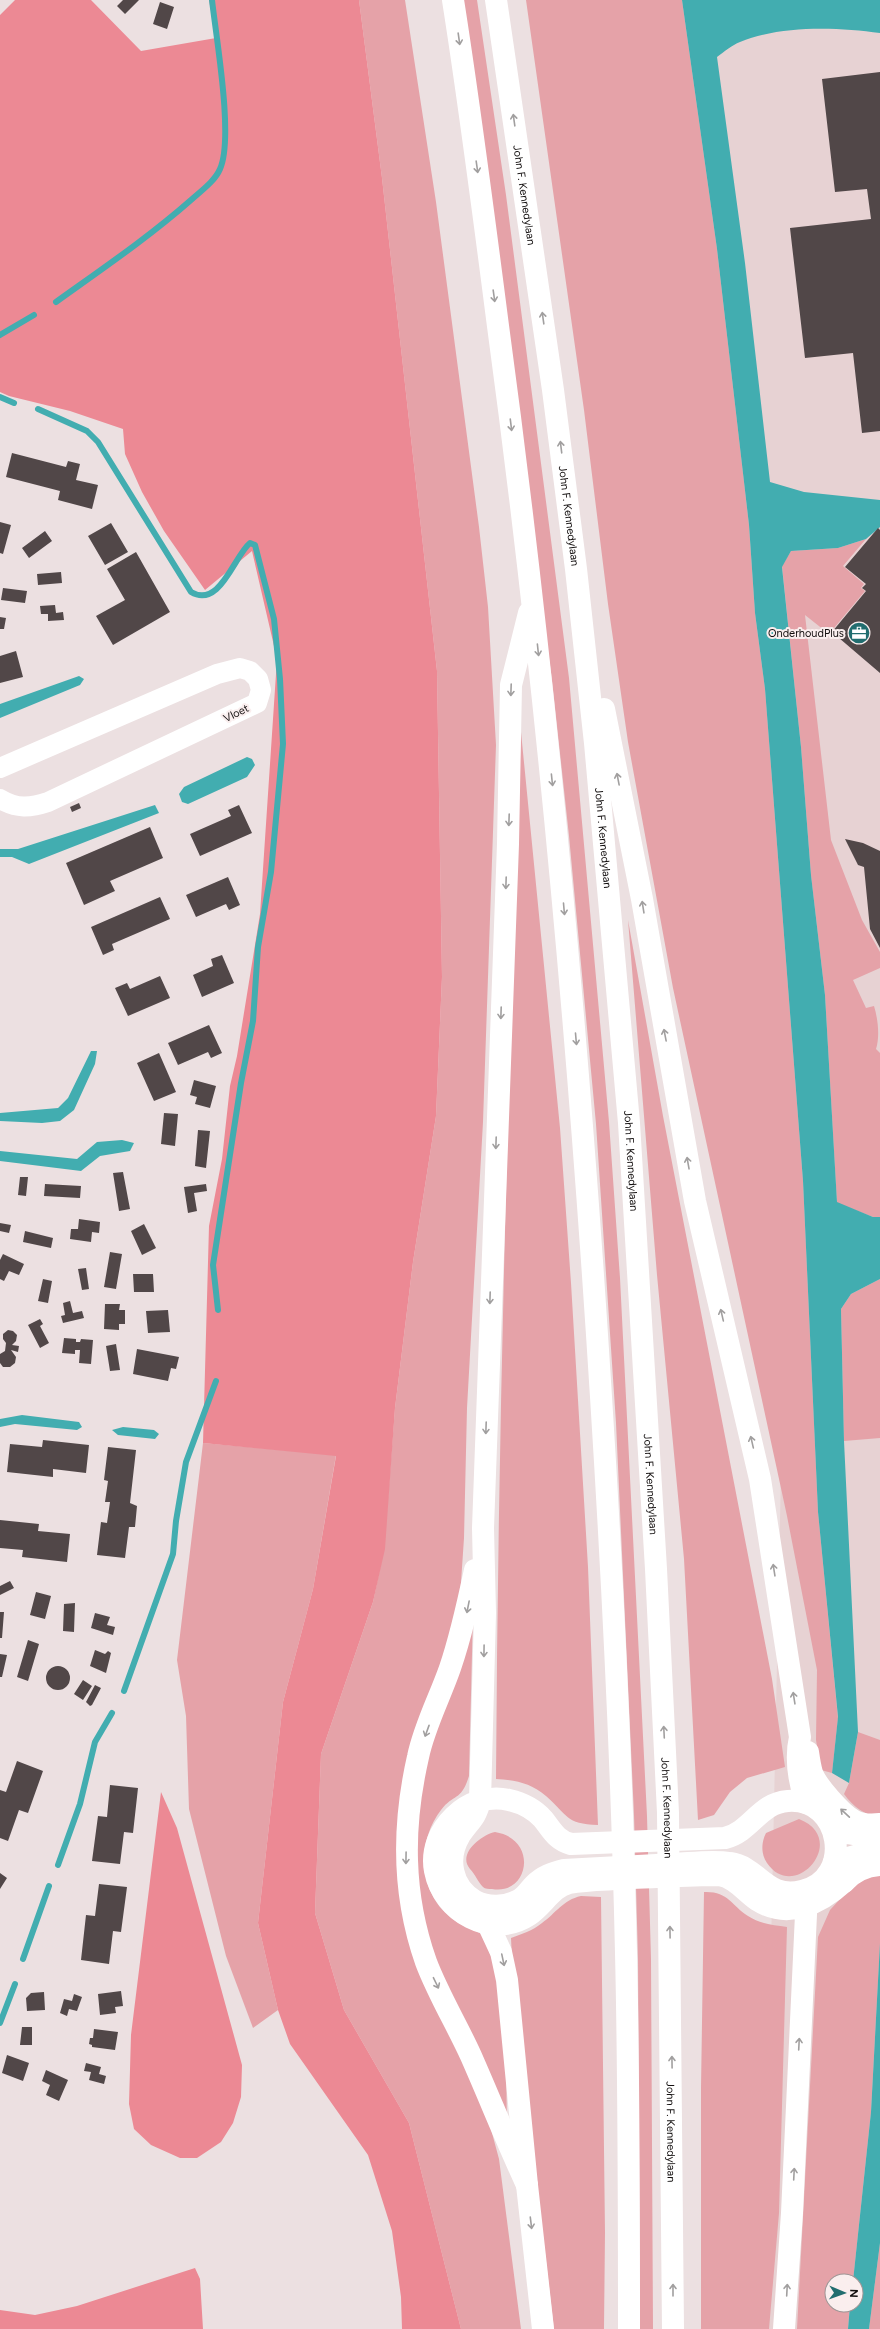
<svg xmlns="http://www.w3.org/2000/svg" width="880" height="2329" font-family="Figtree,sans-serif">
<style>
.built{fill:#e7d2d3;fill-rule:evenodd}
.green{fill:#e5a2a8}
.forest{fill:#ec8994}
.water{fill:#42adb0}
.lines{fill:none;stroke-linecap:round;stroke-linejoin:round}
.stream{stroke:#42adb0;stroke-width:6}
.building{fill:#514748}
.minor{stroke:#fff;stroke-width:20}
.secondary{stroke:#fff;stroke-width:22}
.trunk{stroke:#fff;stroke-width:22}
.motorway{stroke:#fff;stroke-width:22}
.oneway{stroke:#a19f9f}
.labels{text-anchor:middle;stroke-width:4;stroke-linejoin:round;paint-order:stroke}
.street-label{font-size:11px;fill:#130f0f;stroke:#faeeee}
.poi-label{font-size:11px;fill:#130f0f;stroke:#faeeee;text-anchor:end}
</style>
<rect width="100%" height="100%" fill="#ece0e1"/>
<!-- built -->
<path class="built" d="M635,0H880V2329H763L785,1282ZM832,2281H856V2305H832Z"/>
<!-- green -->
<path class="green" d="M359,0H405L436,202L479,527L488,607L496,745L483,1122L467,1408L464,1538L459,1612L397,1863L485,2107L499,2159L521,2329H461L409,2123L344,2010L315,1913L321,1754L373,1602L384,1549L395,1408L413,1262L436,1116L442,977L437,671L382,178Z
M460,0H477L506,195L569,678L609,1122L620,1278L647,1816L651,1959L653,2329H640L638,1959L634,1815L616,1423L596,1124L569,836L552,680Z
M526,0H682L717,249L749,525L755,613L765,689L803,1181L818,1512L838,1718L832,1773L821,1770L816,1740L817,1670L787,1516L673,988L628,742L608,604L584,410Z
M866,539L843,566L864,584L861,588L865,591L829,634L805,615L831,840L862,920L880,952V968L853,980L866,1008L874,1006C878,1019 880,1037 876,1049L880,1053V1217H873L837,1203L825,995L811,875L801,747L782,566L791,551L838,548Z
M521,732L560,1128L571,1283L588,1567L598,1825C565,1824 568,1815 546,1796C531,1783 515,1780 496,1779C498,1430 508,1080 521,732Z
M628,920L663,1116L772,1679L785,1767L747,1778L730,1792L714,1815L698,1820L684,1559L657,1275Z
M880,1279V1438L844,1441L841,1309L851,1294Z
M203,1443L336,1455L313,1589L283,1702L258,1923L278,2010L253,2028L226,1956L189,1809L186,1716L177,1660Z
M473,1613L469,1776C461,1802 454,1793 441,1810C415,1844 418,1897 457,1922C465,1927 474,1930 482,1934L501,1981L506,2053L507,2133C464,2032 400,1918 417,1805C427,1739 453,1676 473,1613Z
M858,1732L880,1740V1816C864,1816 853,1806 844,1794L849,1783Z
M799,1819C850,1839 795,1904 767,1863C761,1854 761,1843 766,1833Z
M495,1832C539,1839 529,1896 492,1889C489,1889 485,1889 483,1887C478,1882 475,1874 470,1869C457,1854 481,1835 495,1832Z
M880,1873V1943L871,2112L853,2281H832V2305H850L848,2329H797L818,1937L830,1910L855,1883Z
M704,1892C728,1891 731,1905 748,1916C760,1924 773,1925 787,1927L779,2213L769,2329H701V2088Z
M581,1896L601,1897L605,2233L604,2329H554L513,1981L511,1938C522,1934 532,1931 542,1923C556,1913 563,1900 581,1896Z
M880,2243V2329H869Z"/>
<!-- forest -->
<path class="forest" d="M15,0H91L141,51L216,38L209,0H359L382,178L437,671L442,977L436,1116L413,1262L395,1408L385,1549L373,1602L321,1754L315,1913L344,2010L409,2123L461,2329H402L401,2297L392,2231L368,2155L290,2044L278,2010L258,1923L283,1702L313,1589L336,1456L203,1443L209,1226L222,1159L230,1086L237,1056L260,914L277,659L252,551L205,590L164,531L142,492L125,454L123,429L70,411L9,396L0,392V15Z
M161,1792L177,1828L242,2065L241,2097L233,2123L221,2142L197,2158H180L151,2145L134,2129L129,2104L131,2035Z
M195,2268L200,2279L203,2329H0V2310L35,2315L77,2306Z"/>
<!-- water -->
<path class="water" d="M682,0H880V33C837,27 781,25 740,42C732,45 724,52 717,57L745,263L770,482L804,492L880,500V527L866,539L838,548L791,551L782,567L801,747L811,875L825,995L837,1202L873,1217H880V1279L851,1294L841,1309L844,1441L858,1732L849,1783L832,1773L838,1717L818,1512L803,1181L765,689L755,613L749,525L717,249Z
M79,676L84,679L80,685L0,718V704Z
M247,757L252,759L255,765L247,777L188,804L182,802L179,794L184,787Z
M155,805L159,813L29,864L12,857H0V849H18Z
M91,1051H97L95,1064L74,1110L60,1121L42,1123L0,1121V1113L58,1108L68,1098Z
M122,1140L134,1143L130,1151L100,1156L81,1171L0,1161V1151L77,1159L97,1142Z
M22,1415L79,1422L82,1427L77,1430L15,1424L0,1427V1419Z
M123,1427L154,1430L159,1434L155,1439L118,1435L112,1430Z
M880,1943V2243L869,2329H848L850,2305H856V2281H853L871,2112Z"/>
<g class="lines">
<!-- stream -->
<path class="stream" d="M56,302C102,269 149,237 191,200C201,191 215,181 220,169C234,138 216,37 212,0
M0,335L34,315
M0,397L14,403
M38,409L87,431L98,442L191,592C220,609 234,556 250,543L255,545L274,619L280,679L283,744L271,872L258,947L253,1021L241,1083L213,1265L218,1310
M124,1691L173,1554L176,1521L186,1462L216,1381
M58,1865L80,1804L95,1742L112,1713
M23,1959L49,1886
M0,2023L15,1984"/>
</g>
<!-- building -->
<path class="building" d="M123,0H139L125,14L117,6Z
M160,2L174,7L167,29L153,24Z
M880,72V431L862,433L853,353L805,358L790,228L871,219L867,189L835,192L822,79Z
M12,453L66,467L68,461L80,464L76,480L98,485L92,509L58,500L60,491L6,477Z
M0,522L11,525L3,554L0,553Z
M111,523L128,552L105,565L88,536Z
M878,528L880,530V673L832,632L866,591L862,588L866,584L845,567Z
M45,531L52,541L29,558L22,548Z
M136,552L170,612L113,645L96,616L125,600L107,569Z
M61,572L62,583L38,585L37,574Z
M3,588L27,591L25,603L1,600Z
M55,605L56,613L63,612L64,620L48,621V614H41L40,606Z
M0,617L6,618L4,629H0Z
M16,651L23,677L0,683V656Z
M79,803L81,808L72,812L70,807Z
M239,805L252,833L200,856L190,834L231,816L228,810Z
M150,827L163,858L110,881L115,891L84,905L66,863Z
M845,839L863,843L880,851V948L870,929L864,867L858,865Z
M228,877L240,905L229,910L226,904L196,917L186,895Z
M160,897L170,919L112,944L114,950L103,955L91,927Z
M222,955L234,983L202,997L193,975L213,966L211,959Z
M160,976L170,998L128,1016L115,988L127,983L130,989Z
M209,1025L222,1053L211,1058L208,1052L178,1065L168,1043Z
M159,1053L176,1092L154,1101L137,1063Z
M194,1080L216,1086L210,1108L195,1104L197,1097L190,1095Z
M164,1113L178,1114L175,1146L161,1144Z
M198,1130L210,1131L206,1168L195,1166Z
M123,1172L130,1209L119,1211L113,1173Z
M20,1177H28L26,1196L18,1195Z
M45,1184L81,1186L80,1198L44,1196Z
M206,1184L207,1191L194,1193L197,1211L188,1213L184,1187Z
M79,1219L100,1222L99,1233L92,1232L91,1242L70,1239L71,1229H78Z
M0,1223L11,1225L9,1233L0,1231Z
M144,1224L156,1248L142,1255L131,1231Z
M25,1231L53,1238L51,1248L23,1242Z
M110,1252L122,1254L116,1289L104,1287Z
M3,1254L24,1264L19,1275L9,1271L4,1281L0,1279V1260Z
M86,1268L89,1289L82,1290L78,1269Z
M133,1274H153L154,1292H134Z
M43,1279L52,1281L48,1303L38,1301Z
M70,1301L73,1313L82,1311L84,1318L63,1323L61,1316L65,1315L63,1303Z
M105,1304H120L119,1310H125V1324H119V1330L104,1329Z
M168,1310L170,1332L148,1333L146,1311Z
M40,1319L43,1324L40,1326L49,1343L40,1348L28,1325Z
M8,1330L13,1331L17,1335L16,1341L12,1345L19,1346L18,1352L11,1350L16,1357L15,1363L10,1367H3L0,1363V1354L5,1351L6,1343L3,1339V1334Z
M64,1338L76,1339V1342H80L81,1339L93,1340L91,1364L79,1363L80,1350H75V1354L62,1353Z
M116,1344L120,1370L110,1371L106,1346Z
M137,1349L179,1357L176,1369L171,1368L168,1381L133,1374Z
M43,1440L89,1445L86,1473L53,1469V1477L7,1472L10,1444L42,1447Z
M108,1447L136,1450L130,1503L137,1506L135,1527H129L125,1558L97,1555L101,1522L107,1523L110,1502H105L108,1481L104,1480Z
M0,1520L39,1524L38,1531L70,1534L67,1562L22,1557L23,1550L0,1548Z
M10,1581L14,1588L0,1595V1586Z
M36,1592L51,1596L45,1619L30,1615Z
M75,1603L74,1632L63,1631L64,1604Z
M0,1612H4L2,1638H0Z
M95,1613L110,1617L107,1625L115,1627L113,1635L91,1628Z
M28,1640L39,1644L28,1681L17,1677Z
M95,1650L105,1654L108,1651L111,1653L106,1673L90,1666Z
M0,1654L7,1655L2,1677H0Z
M46 1678a12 12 0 1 1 24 0a12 12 0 1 1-24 0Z
M83,1680L92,1686L83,1700L74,1694Z
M95,1685L101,1688L92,1705L90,1706L86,1702Z
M17,1761L43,1771L28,1813L19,1810L8,1841L0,1838V1790L6,1792Z
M110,1785L138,1788L133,1833L124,1832L120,1864L92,1861L98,1816L107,1817Z
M0,1873L7,1878L0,1889Z
M99,1884L127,1887L121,1932L113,1931L109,1964L81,1960L86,1915L95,1916Z
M121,1991L123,2006L115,2007L116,2013L100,2015L98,1994Z
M44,1992L45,2010L27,2011L26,1998L31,1993Z
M74,1994L82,1997L77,2011L69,2009L67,2016L60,2013L64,1999L72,2001Z
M22,2027H32V2045H20Z
M94,2029L118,2032L115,2050L92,2047V2045L89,2044L90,2038H93Z
M7,2055L29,2063L23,2081L2,2073Z
M86,2063L101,2067L99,2074L106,2076L104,2084L89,2080L91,2072L84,2071Z
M46,2070L68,2080L59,2101L46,2095L50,2085L42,2081Z"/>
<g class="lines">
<!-- minor -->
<path class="minor" d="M0,768L217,674L240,668L250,671L258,679L261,690L257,703L48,802C30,808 17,809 0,799"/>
<!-- secondary -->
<path class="secondary" d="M834,1862L858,1855L880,1854
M844,1882C854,1871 865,1866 880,1865"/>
<!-- trunk -->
<path class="trunk" d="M480,1801C475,1820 470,1820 460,1835C446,1858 451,1887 475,1901C488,1908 506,1907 519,1900C526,1896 529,1890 534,1885C543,1876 552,1873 564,1870C601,1868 638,1866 675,1864C693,1863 712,1860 730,1863C759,1867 766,1900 802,1891C855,1879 842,1797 788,1801C759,1803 752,1831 725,1838L571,1844C556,1840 552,1830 543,1819C534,1809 522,1803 509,1800C469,1790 427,1830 435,1871C443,1912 491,1940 529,1915C543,1906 552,1887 569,1883C589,1879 611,1880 632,1878C661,1877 690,1875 719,1875C736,1878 744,1891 757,1900C788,1920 820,1904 844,1882
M834,1831L859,1835H880
M488,1924L501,1952L507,1980L527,2185L543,2329
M784,2329L792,2213L807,1893"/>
<!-- motorway -->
<g class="motorway">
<path d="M453,0C470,108 484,217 498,326C540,636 570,948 592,1261C608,1491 621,1722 626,1953C629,2078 629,2204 629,2329"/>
<path id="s1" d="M496,0L553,390L576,569L595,743L629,1123L656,1569L668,1813L673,2329"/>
<path d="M604,709L642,899L695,1201L760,1479L800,1737C795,1759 799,1782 806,1803"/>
<path d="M475,1570C468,1603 461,1636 450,1668C440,1697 424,1727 418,1757C402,1827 402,1894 426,1962C438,1994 457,2025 471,2056C490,2099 507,2142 527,2185"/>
<path d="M808,1752C809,1759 810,1766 812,1773C817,1786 841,1813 853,1820C861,1825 871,1825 880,1824"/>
<path d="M480,1801L485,1613L483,1528L508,844L511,685L529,613"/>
</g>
</g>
<!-- one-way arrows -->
<defs><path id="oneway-shaft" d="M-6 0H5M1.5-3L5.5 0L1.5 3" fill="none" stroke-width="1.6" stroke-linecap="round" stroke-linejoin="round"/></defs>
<g class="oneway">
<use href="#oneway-shaft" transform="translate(459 39) rotate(82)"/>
<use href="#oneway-shaft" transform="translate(514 120) rotate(-98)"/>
<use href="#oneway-shaft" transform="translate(477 167) rotate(82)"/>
<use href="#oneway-shaft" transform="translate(494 296) rotate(82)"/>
<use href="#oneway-shaft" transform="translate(543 318) rotate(-98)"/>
<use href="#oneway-shaft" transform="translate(511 425) rotate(83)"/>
<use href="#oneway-shaft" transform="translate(561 447) rotate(-97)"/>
<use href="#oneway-shaft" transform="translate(538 650) rotate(84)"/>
<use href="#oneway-shaft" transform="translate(511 690) rotate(92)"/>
<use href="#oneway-shaft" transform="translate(618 779) rotate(-101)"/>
<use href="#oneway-shaft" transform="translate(552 780) rotate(84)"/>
<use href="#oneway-shaft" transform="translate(509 820) rotate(92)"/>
<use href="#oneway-shaft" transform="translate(506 883) rotate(92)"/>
<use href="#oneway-shaft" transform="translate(643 907) rotate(-99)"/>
<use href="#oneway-shaft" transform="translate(564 909) rotate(85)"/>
<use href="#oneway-shaft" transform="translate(501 1013) rotate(92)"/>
<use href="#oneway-shaft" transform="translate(665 1035) rotate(-101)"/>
<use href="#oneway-shaft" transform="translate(576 1039) rotate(85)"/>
<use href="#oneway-shaft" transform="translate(496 1143) rotate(92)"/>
<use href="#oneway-shaft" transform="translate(688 1163) rotate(-100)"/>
<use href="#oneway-shaft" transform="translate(490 1298) rotate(92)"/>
<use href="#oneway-shaft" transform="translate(722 1315) rotate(-103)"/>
<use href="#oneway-shaft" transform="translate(486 1428) rotate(92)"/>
<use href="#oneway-shaft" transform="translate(752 1442) rotate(-103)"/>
<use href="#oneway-shaft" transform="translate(774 1570) rotate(-99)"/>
<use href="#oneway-shaft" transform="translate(468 1607) rotate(101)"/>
<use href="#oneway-shaft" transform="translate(484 1651) rotate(91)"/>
<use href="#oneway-shaft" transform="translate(794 1698) rotate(-99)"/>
<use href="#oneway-shaft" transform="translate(427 1731) rotate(110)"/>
<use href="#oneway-shaft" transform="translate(664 1732) rotate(-93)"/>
<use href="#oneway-shaft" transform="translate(845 1813) rotate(-137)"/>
<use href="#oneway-shaft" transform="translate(406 1858) rotate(91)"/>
<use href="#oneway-shaft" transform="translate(670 1932) rotate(-91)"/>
<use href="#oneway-shaft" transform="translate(503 1960) rotate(78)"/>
<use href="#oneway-shaft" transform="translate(436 1983) rotate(64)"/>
<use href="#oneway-shaft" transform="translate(799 2044) rotate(-87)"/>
<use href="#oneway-shaft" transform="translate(672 2062) rotate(-91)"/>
<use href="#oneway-shaft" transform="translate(794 2174) rotate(-87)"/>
<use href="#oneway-shaft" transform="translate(531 2223) rotate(83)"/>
<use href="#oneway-shaft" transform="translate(673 2290) rotate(-90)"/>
<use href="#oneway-shaft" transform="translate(787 2290) rotate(-87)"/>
</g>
<!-- icons -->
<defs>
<g id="office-disc" transform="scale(1.15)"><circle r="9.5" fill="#216d6f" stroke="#faeeee"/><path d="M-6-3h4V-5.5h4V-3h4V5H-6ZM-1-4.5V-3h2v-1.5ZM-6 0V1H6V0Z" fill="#fff"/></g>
</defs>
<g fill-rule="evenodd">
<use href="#office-disc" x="859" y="633"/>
</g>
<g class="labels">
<!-- street labels -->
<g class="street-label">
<text dy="4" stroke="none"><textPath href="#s1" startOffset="197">John F. Kennedylaan</textPath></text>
<text dy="4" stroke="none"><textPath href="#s1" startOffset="521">John F. Kennedylaan</textPath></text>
<text transform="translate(236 713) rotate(-26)" y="4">Vloet</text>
<text dy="4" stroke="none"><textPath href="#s1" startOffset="845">John F. Kennedylaan</textPath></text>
<text dy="4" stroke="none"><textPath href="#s1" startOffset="1169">John F. Kennedylaan</textPath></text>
<text dy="4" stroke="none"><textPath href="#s1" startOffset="1493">John F. Kennedylaan</textPath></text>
<text dy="4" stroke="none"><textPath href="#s1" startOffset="1817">John F. Kennedylaan</textPath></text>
<text dy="4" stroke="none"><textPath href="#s1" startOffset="2141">John F. Kennedylaan</textPath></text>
</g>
<!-- poi labels -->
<g class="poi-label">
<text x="844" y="637">OnderhoudPlus</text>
</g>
</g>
<!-- north arrow -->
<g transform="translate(844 2293) rotate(92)"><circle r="19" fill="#faeeee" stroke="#9e9595"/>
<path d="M0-3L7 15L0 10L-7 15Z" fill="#216d6f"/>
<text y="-6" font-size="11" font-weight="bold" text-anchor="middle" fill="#130f0f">N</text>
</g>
</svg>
